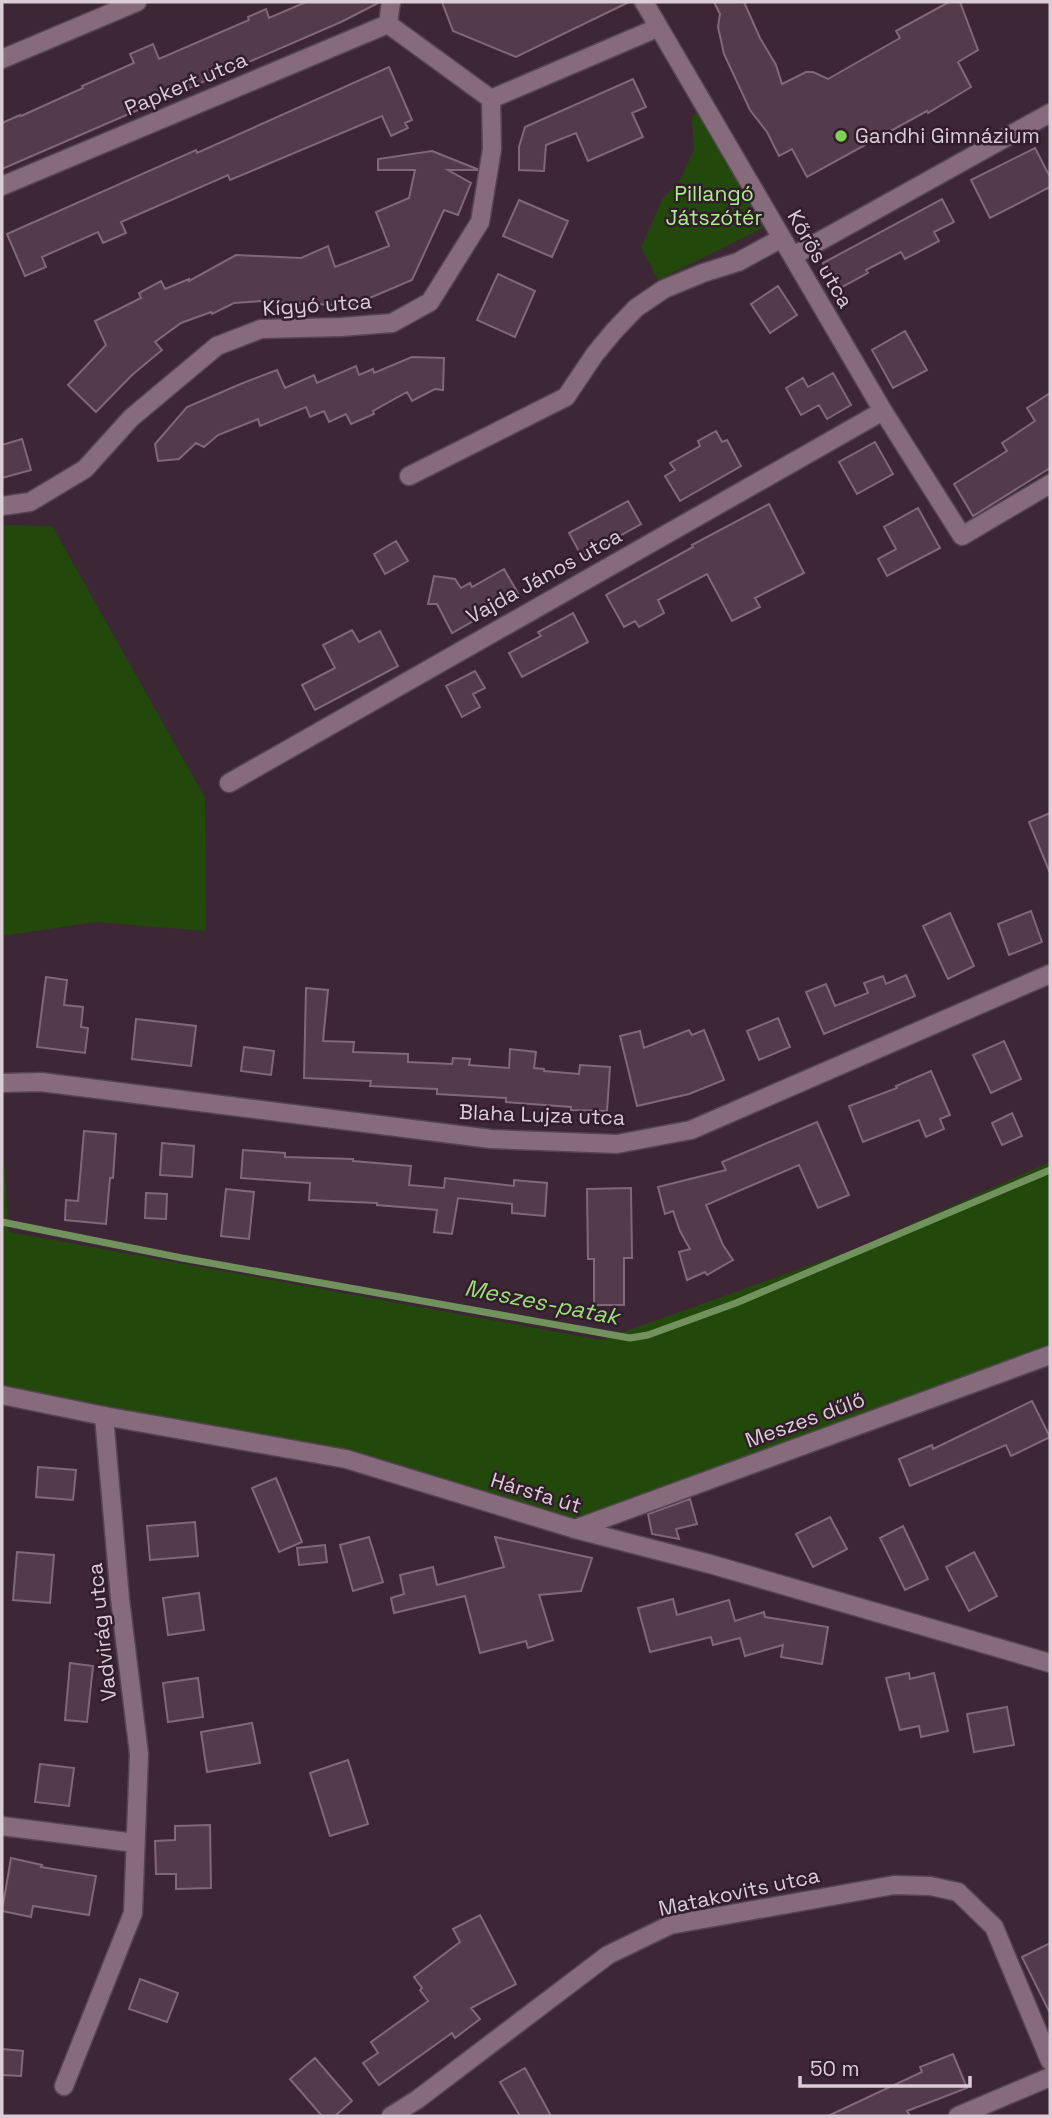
<svg xmlns="http://www.w3.org/2000/svg" width="1052" height="2118" font-family="'Space Grotesk',sans-serif">
<style>
.green{fill:#22490b}
.lines{fill:none;stroke-linecap:round;stroke-linejoin:round}
.stream{stroke:#71925c;stroke-width:7}
.building{fill:#533b4b;stroke:#816879;stroke-width:2}
.minor-casing{stroke:#574451;stroke-width:21}
.tertiary-casing{stroke:#574451;stroke-width:21}
.minor{stroke:#856b7c;stroke-width:18}
.tertiary{stroke:#856b7c;stroke-width:18}
.poi-dot{fill:#7dd154;stroke:#321d2c;stroke-width:2.5}
.labels{text-anchor:middle;stroke-width:5;stroke-linejoin:round;paint-order:stroke}
.street-label{font-size:21px;fill:#dbcdd6;stroke:#321d2c}
.poi-label{font-size:21px;fill:#dbcdd6;stroke:#321d2c;text-anchor:start}
.park-label{font-size:21px;fill:#a7f187;stroke:#321d2c}
.water-label{font-size:23px;font-style:italic;fill:#98e177;stroke:#321d2c}
</style>
<rect width="100%" height="100%" fill="#3d2736"/>
<!-- green -->
<path class="green" d="M705,108L773,223L658,280L641,247L663,198L678,184L694,150L692,117Z
M2,525L52,526L205,798L206,931L95,922L2,936Z
M2,1129L9,1232L601,1340L858,1248L1050,1162V1356L571,1519L2,1387Z"/>
<g class="lines">
<!-- stream -->
<path class="stream" d="M2,1222L182,1258L630,1338L648,1335L736,1303L1050,1170"/>
</g>
<!-- building -->
<path class="building" d="M306,2H380L341,22L2,169V123L20,115L21,116L83,88L82,86L134,63L130,54L153,44L159,59L249,20L248,17L266,9L269,18Z
M442,2H629L516,57L453,31Z
M714,2H744L760,38L776,65L782,84L806,72H813L828,79L900,38L896,31L949,2H960L978,50L958,62L971,87L928,113L927,111L807,177L792,149L779,156L767,132L750,110L724,54L718,27L720,14Z
M389,67L412,120L405,123L408,128L391,136L382,116L230,180L228,175L121,222L126,233L103,243L98,232L42,257L46,267L25,276L7,234L196,150L197,153Z
M633,79L646,107L632,113L643,137L588,161L576,133L546,145L544,171L519,170V147L525,127Z
M1035,148L1050,177V187L990,218L971,180Z
M432,151L477,169V170H448L471,183L458,215L444,210L412,280L351,306L262,301L234,303L212,314L211,312L181,323L155,342L162,350L132,375L96,412L68,385L106,345L95,321L141,298L139,293L161,281L165,289L189,279V281L236,255L301,258L328,246L335,267L389,246L376,212L409,198L415,170H378V159Z
M942,199L954,222L934,232L939,241L905,259L901,252L866,270L868,273L837,290L823,263Z
M519,200L568,221L552,257L503,236Z
M498,274L535,291L515,337L477,320Z
M778,286L797,315L770,333L751,304Z
M905,331L927,370L893,388L872,350Z
M412,357L444,358L443,390L435,389L412,401L407,392L373,411L374,414L351,424L346,414L329,422L324,411L310,417L306,407L260,426L258,419L218,435L204,447L196,443L179,459L158,461L155,444L187,407L243,383L277,370L285,388L314,375L317,383L356,366L359,375L373,369L374,373Z
M833,373L851,405L827,419L819,405L801,415L786,388L803,378L808,387Z
M1050,393V468L973,516L954,484L1007,451L1002,443L1035,421L1027,408Z
M716,431L722,442L727,440L741,466L680,501L665,476L675,470L670,463L700,446L698,441Z
M22,439L31,470L2,478V445Z
M875,442L893,474L857,494L839,462Z
M628,501L641,524L582,557L569,533Z
M769,504L804,573L755,598L760,607L732,621L707,574L658,600L664,613L639,627L635,621L624,627L606,595L693,547L692,545Z
M918,508L940,548L887,576L878,559L896,549L884,527Z
M396,541L408,561L385,574L374,554Z
M504,569L519,595L452,633L437,604H428L434,576L455,579L461,588L470,583L472,587Z
M573,613L588,642L522,677L509,653L541,636L538,632Z
M352,630L359,642L380,631L398,666L315,710L302,685L335,668L323,645Z
M475,671L485,688L473,694L480,707L462,717L446,686Z
M1050,813V873L1029,822Z
M1031,911L1042,942L1009,955L998,924Z
M950,913L974,966L948,979L923,926Z
M906,975L915,996L824,1034L806,992L826,984L835,1006L868,993L864,983L883,976L886,984Z
M46,977L67,980L64,1005L83,1007L81,1027L88,1028L85,1053L37,1047Z
M306,988L328,990L323,1041L354,1042L353,1052L408,1054V1062L452,1064L453,1058L470,1059L469,1065L509,1068L510,1049L536,1052L534,1068L544,1069V1071L579,1074L580,1065L610,1067L607,1111L571,1110V1107L506,1102V1098L437,1094V1089L370,1086L371,1081L304,1078Z
M778,1018L790,1047L759,1060L747,1031Z
M136,1019L196,1026L191,1066L132,1059Z
M689,1030L692,1035L704,1030L724,1080L689,1094L637,1106L620,1036L640,1031L644,1048Z
M1004,1041L1021,1079L991,1093L973,1055Z
M244,1047L274,1051L271,1075L241,1071Z
M931,1071L950,1115L940,1119L944,1129L926,1137L919,1120L863,1142L849,1106L897,1088L896,1086Z
M1012,1113L1022,1136L1002,1145L992,1123Z
M817,1122L849,1195L818,1208L799,1165L706,1205L723,1245L733,1260L707,1275L705,1272L687,1280L679,1252L690,1249L680,1231L673,1211L665,1214L658,1187L726,1170L722,1162Z
M84,1131L116,1134L113,1178H110L106,1224L65,1220L66,1200L78,1201Z
M162,1143L194,1146L192,1177L160,1175Z
M243,1150L285,1153V1157L353,1159V1161L411,1166L409,1185L444,1188L445,1178L514,1186V1180L547,1183L545,1216L512,1213V1204L458,1198L452,1234L434,1232L437,1210L377,1205V1203L309,1200L310,1183L241,1178Z
M631,1188L632,1258H624V1305H594V1259H588L587,1189Z
M226,1189L254,1192L249,1239L221,1236Z
M146,1193L167,1194L166,1219L145,1218Z
M1032,1401L1050,1437L1011,1456L1006,1445L910,1486L899,1459L932,1445L933,1449Z
M38,1467L76,1470L73,1500L36,1497Z
M276,1478L302,1542L279,1552L252,1488Z
M690,1499L697,1524L676,1529L679,1539L652,1534L648,1514Z
M830,1517L847,1549L813,1567L796,1534Z
M195,1522L198,1556L150,1560L147,1526Z
M903,1526L928,1579L905,1590L880,1538Z
M369,1537L383,1582L353,1591L340,1545Z
M495,1537L592,1558L581,1591L539,1595L553,1640L528,1648L526,1641L480,1653L465,1596L394,1613L391,1598L404,1594L400,1575L433,1567L437,1585L504,1567Z
M325,1545L327,1562L299,1565L297,1548Z
M17,1552L54,1555L50,1603L13,1600Z
M974,1552L997,1596L969,1611L946,1567Z
M199,1593L204,1630L168,1635L163,1598Z
M673,1599L677,1615L729,1600L735,1621L764,1612L765,1617L828,1627L822,1664L781,1657L783,1645L745,1656L740,1638L713,1645L711,1637L650,1652L638,1608Z
M70,1663L93,1666L87,1722L65,1720Z
M909,1673L910,1679L934,1673L948,1731L921,1737L919,1726L900,1730L886,1678Z
M198,1678L203,1717L168,1722L163,1683Z
M1007,1707L1014,1745L974,1752L967,1714Z
M252,1723L260,1763L207,1772L201,1732Z
M348,1760L368,1824L330,1836L310,1773Z
M40,1764L74,1768L69,1806L35,1802Z
M210,1825L211,1888L176,1889V1874H156L155,1841L175,1840V1826Z
M11,1858L42,1865L41,1867L96,1876L89,1915L33,1906L31,1917L2,1911Z
M480,1915L516,1984L471,2008L480,2019L455,2038L452,2033L379,2085L363,2063L378,2053L371,2042L428,2001L420,1990L422,1988L414,1977L460,1942L453,1929Z
M1050,1943V2013L1022,1957Z
M140,1979L178,1993L167,2022L129,2009Z
M2,2049L23,2051L21,2076L2,2075Z
M953,2054L967,2088L907,2111L910,2116H828L922,2072L920,2067Z
M315,2058L352,2101L335,2116H322L290,2079Z
M525,2068L551,2116H520L500,2082Z"/>
<g class="lines">
<!-- minor casing -->
<g class="minor-casing">
<path id="minor" d="M391,2L388,24L491,99L657,28
M644,2L883,411L962,536L1050,484
M2,59L137,2
M2,186L388,24
M793,256L1050,113
M409,476L566,397L595,354L614,331L636,308L664,289L703,273L738,262L782,238
M2,506L30,502L85,469L131,418L217,346L261,329L341,327L392,323L430,302L480,222L492,149L491,99
M229,783L883,411
M2,1083L41,1082L491,1139L617,1144L691,1130L1050,974
M575,1529L1050,1355
M2,1826L135,1843
M64,2086L133,1913L139,1754L120,1599L104,1416
M391,2116L418,2099L608,1955L670,1925L894,1885L930,1886L958,1892L994,1927L1050,2061"/>
</g>
<!-- tertiary casing -->
<g class="tertiary-casing">
<path id="tertiary" d="M2,1395L104,1416L346,1459L575,1529L710,1564L1050,1663
M958,2116L1050,2077"/>
</g>
<!-- minor -->
<use href="#minor" class="minor"/>
<!-- tertiary -->
<use href="#tertiary" class="tertiary"/>
</g>
<!-- markers -->
<circle class="poi-dot" cx="841" cy="136" r="7"/>
<g class="labels">
<!-- street labels -->
<g class="street-label">
<text transform="translate(186 84) rotate(-23)" y="7">Papkert utca</text>
<text transform="translate(820 259) rotate(60)" y="7">Kőrös utca</text>
<text transform="translate(317 305) rotate(-4)" y="7">Kígyó utca</text>
<text transform="translate(544 576) rotate(-29)" y="7">Vajda János utca</text>
<text transform="translate(542 1115) rotate(2)" y="7">Blaha Lujza utca</text>
<text transform="translate(805 1420) rotate(-20)" y="7">Meszes dűlő</text>
<text transform="translate(536 1493) rotate(17)" y="7">Hársfa út</text>
<text transform="translate(102 1632) rotate(-96)" y="7">Vadvirág utca</text>
<text transform="translate(739 1892) rotate(-12)" y="7">Matakovits utca</text>
</g>
<!-- poi labels -->
<g class="poi-label">
<text x="855" y="143">Gandhi Gimnázium</text>
</g>
<!-- park labels -->
<g class="park-label">
<text x="714" y="201">Pillangó<tspan x="714" dy="24">Játszótér</tspan></text>
</g>
<!-- water labels -->
<g class="water-label">
<text transform="translate(542 1302) rotate(11)" y="8">Meszes-patak</text>
</g>
</g>
<!-- border -->
<rect width="1052" height="2118" fill="none" stroke="#dbcdd6" stroke-width="7"/>
<!-- scale -->
<path d="M800 2076v10h170v-10" fill="none" stroke="#dbcdd6" stroke-width="3.5"/>
<text x="810" y="2076" font-size="21" fill="#dbcdd6" stroke="#321d2c" stroke-width="5" paint-order="stroke">50 m</text>
</svg>
